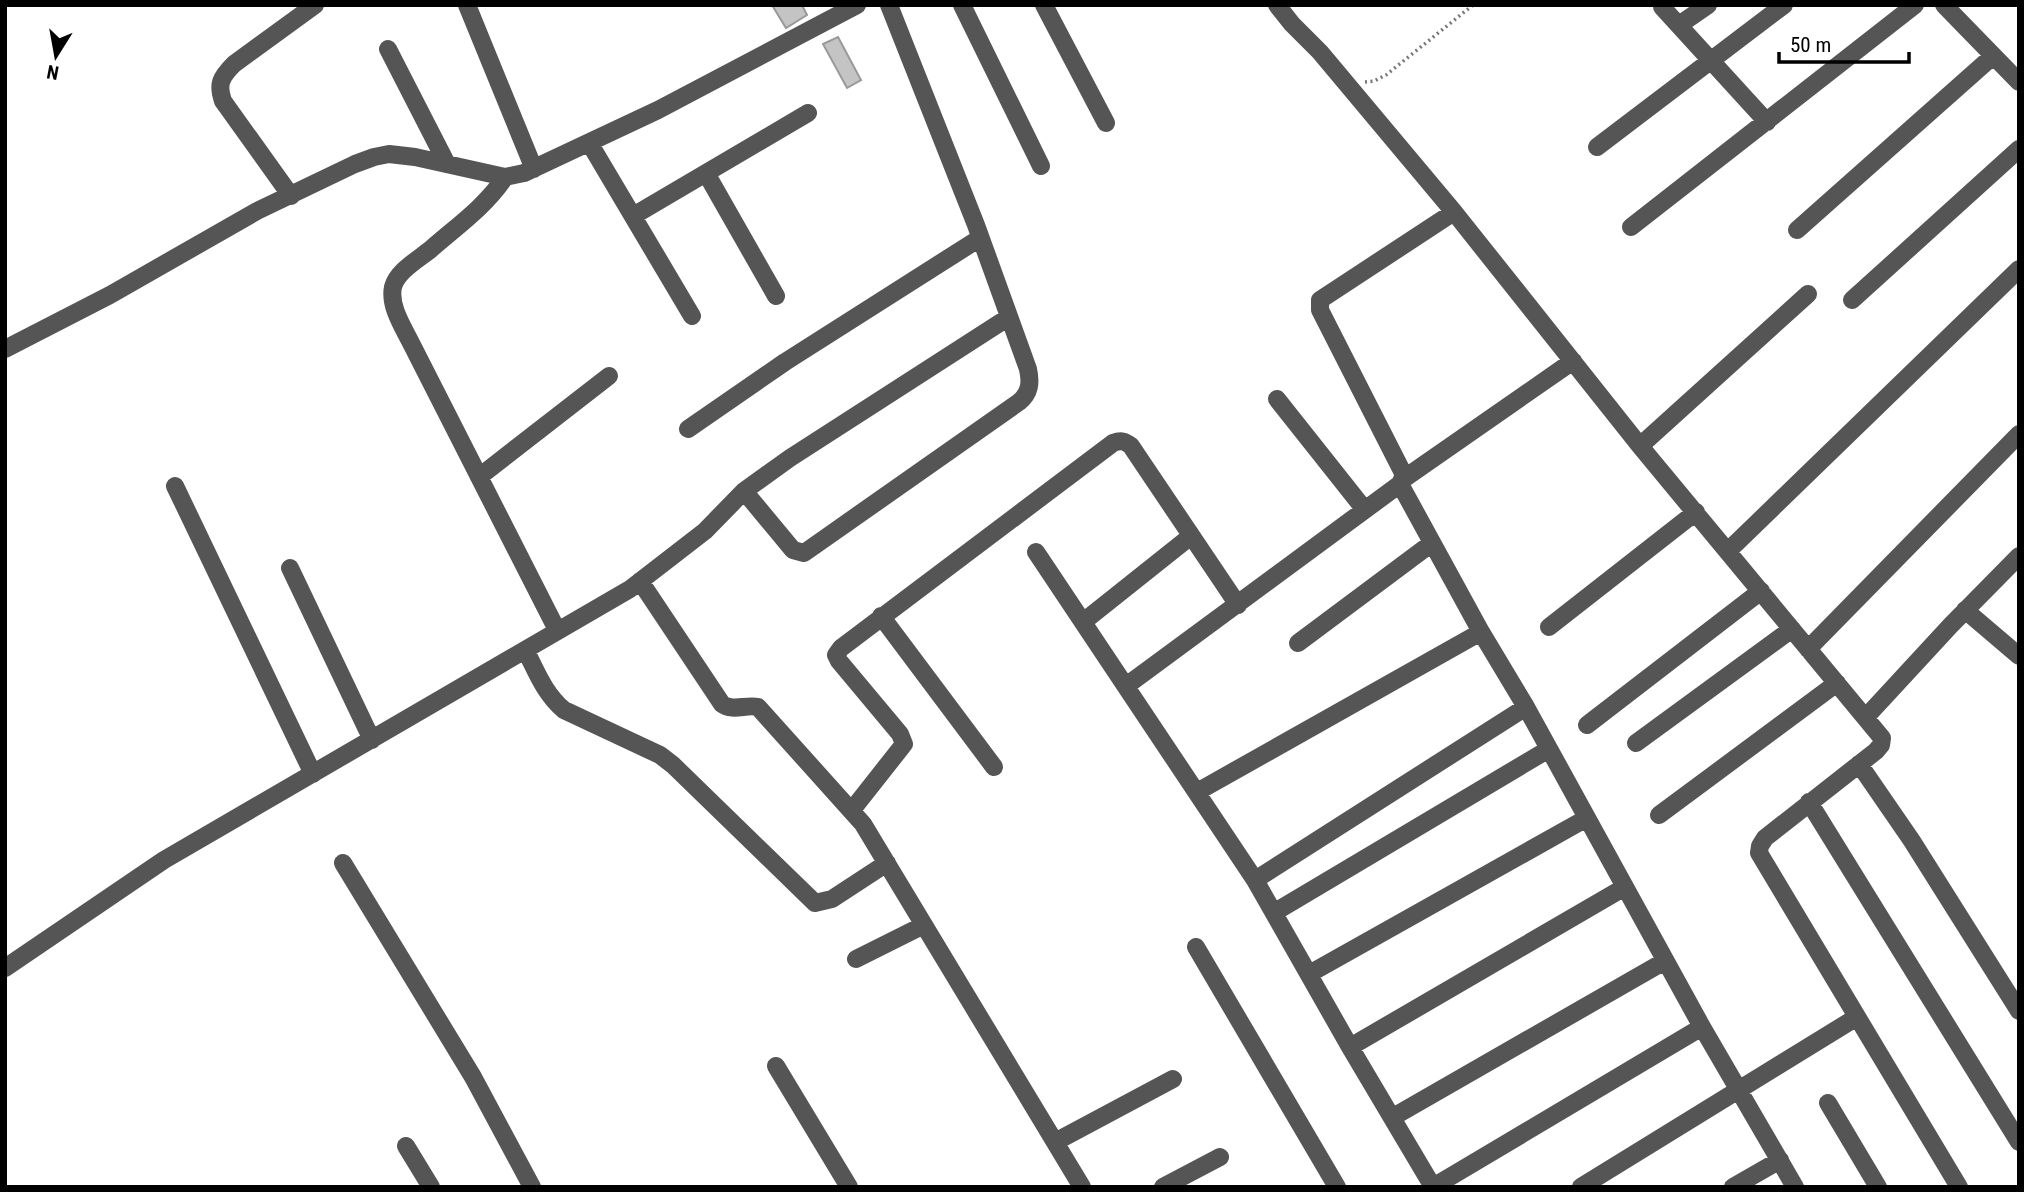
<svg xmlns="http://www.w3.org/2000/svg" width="2024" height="1192" font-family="'Roboto Condensed',sans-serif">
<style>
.building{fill:#c4c4c4;stroke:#999;stroke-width:2}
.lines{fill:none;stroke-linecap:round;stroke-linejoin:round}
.path{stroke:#777;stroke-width:3.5;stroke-dasharray:2 3.5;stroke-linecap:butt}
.minor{stroke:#555;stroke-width:18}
</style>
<rect width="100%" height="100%" fill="#fff"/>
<!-- building -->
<path class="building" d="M772,5H802L807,15L786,28Z
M838,37L861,80L847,88L823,44Z"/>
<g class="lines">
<!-- path -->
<path class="path" d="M1365,82L1374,81L1386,75L1473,5"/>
<!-- minor -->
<path class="minor" d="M467,5L534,169
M962,5L1041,166
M1044,5L1106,123
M1277,5L1292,24L1320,52L1454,212L1640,446L1882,738L1881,745L1876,751L1765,838L1760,846L1759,853L1959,1187
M1944,5L2019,82
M1662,7L1767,122
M1679,25L1708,5
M388,49L447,164
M590,144L692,316
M1597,147L1784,5
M706,173L776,296
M505,177C486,206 456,227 431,249C419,259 397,271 393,287C389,306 403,327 411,343L557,630
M291,196L223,101C217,84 221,77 234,64L315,5
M633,216L808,113
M1631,227L1915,5
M1797,230L1993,56
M1852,300L2019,149
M5,349L110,295L257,211L355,164L374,157L389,154L415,157L505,177L524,173L658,110L857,5
M1277,399L1365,510
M688,429L785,362L980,238
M1640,446L1808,294
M479,477L609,376
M1402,480L1573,361
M1400,484L1481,632L1526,707L1702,1027L1795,1187
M175,486L313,774
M744,491L793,550L804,553L1019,402C1030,393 1031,383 1028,369L976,225L889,5
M1728,551L2019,269
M1036,552L1255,880L1350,1047L1433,1187
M290,568L372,740
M640,581L722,704C733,712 746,704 758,707L863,824L1082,1187
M1965,610L2019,656
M881,616L994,767
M1083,622L1191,536
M1549,627L1696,512
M1298,643L1432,543
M1808,649L2019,434
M526,651C537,673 545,694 564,710L660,755L673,765L815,903L832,899L887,863
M1126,686L1400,484L1404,475L1320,310V300L1454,212
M1866,717L1951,625L2019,556
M1587,725L1761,591
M1636,743L1792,629
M1859,764L1912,841L2019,1011
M1197,792L1481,632
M1809,802L2019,1142
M852,810L904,744L900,734L839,661L836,655L841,648L1113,443C1121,440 1125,441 1131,446L1238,605
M1659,815L1837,683
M343,863L473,1077L532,1187
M1255,880L1526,707
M1275,912L1549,749
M1196,947L1337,1187
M856,959L924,925
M5,968L164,860L630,589L705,531L744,491L790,458L1009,317
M1309,974L1587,818
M1350,1047L1625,887
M776,1066L849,1187
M1828,1103L1878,1187
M1393,1117L1665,961
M1055,1142L1173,1079
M406,1146L431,1187
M1163,1187L1220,1157
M1433,1187L1702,1027
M1581,1187L1857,1017
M1733,1187L1780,1160"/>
</g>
<!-- border -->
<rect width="2024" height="1192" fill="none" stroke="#000000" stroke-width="14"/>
<!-- north arrow -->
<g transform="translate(56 56) rotate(191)" stroke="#ffffff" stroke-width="5" paint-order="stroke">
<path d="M0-5L12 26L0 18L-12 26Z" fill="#000000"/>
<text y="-10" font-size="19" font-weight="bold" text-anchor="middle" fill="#000000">N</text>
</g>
<!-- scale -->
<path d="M1779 52v10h130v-10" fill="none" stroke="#000000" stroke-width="3.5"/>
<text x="1790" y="52" font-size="21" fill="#000000" stroke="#ffffff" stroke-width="5" paint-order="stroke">50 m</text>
</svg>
